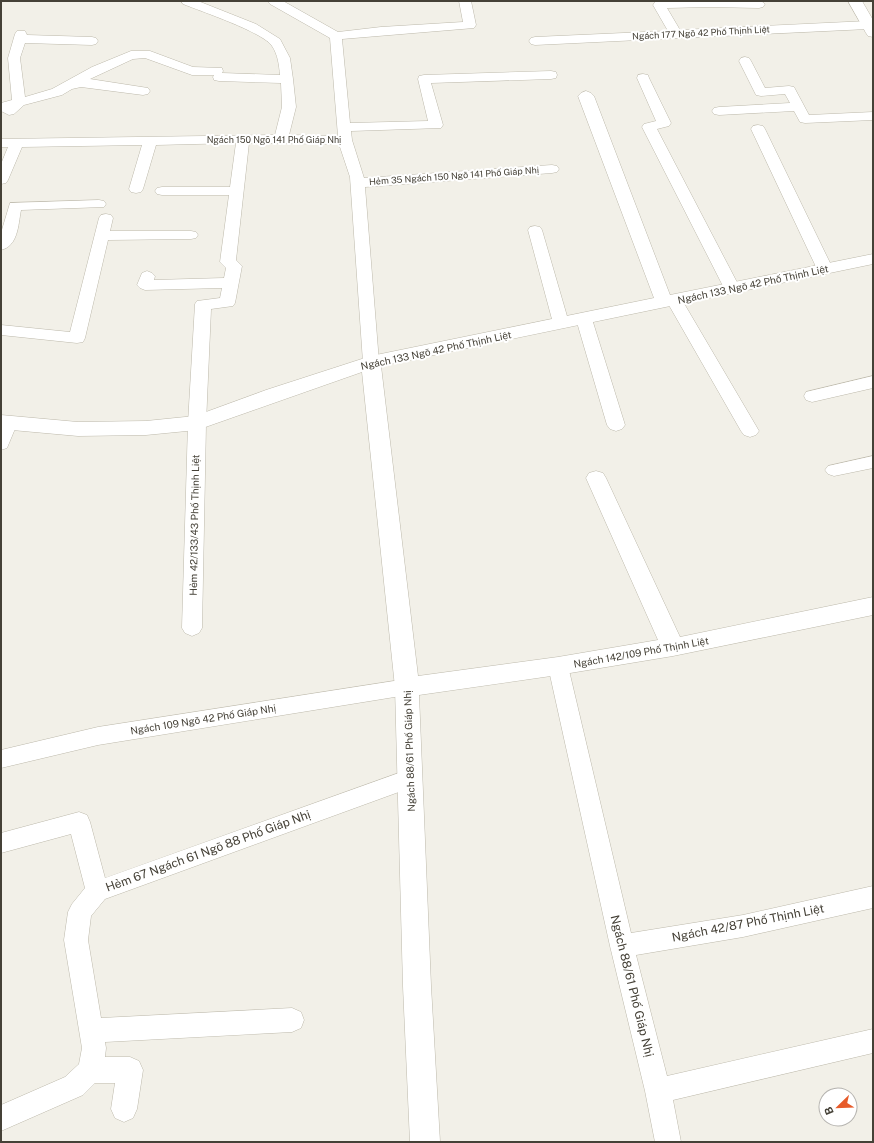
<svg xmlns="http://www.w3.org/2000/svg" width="874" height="1143" font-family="'Public Sans',sans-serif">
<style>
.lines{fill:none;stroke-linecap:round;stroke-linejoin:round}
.service-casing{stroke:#bdb9ab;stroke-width:1}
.minor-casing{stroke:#bdb9ab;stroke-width:1}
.tertiary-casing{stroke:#bdb9ab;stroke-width:1}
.service{fill:#fff;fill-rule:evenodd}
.minor{fill:#fff;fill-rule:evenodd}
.tertiary{fill:#fff;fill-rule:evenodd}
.labels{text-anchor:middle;stroke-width:4;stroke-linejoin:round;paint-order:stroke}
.far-street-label{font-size:9px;fill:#454137;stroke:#fff}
.street-label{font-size:10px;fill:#454137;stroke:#fff}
.near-street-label{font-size:12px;fill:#454137;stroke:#fff}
</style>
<rect width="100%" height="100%" fill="#f2f0e8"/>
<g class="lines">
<!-- service casing -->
<g class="service-casing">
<path id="service" d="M181,1H198L256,24L280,39L290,58L293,79L296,107L289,135L338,136L330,38L270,4L268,1H283L338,32L381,27L463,22L459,1H471L476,25L474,28L342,39L350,123L428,121L418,79L419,76L424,75L551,71L556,72L557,75L556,78L551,79L431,83L443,125L441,128L351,131L352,140L364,178L552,165L557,166L559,169L557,172L552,173L365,187L379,362L377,366L371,367L365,366L363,362L350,177L339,144L249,143L236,260L242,266L235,303L233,306L211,309L206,423L202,628L199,633L192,636L185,633L182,628L188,423L195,304L197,301L220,298L222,288L145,290L140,288L137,285L142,273L147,271L152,273L155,276L154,280L224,278L226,268L220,262L229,195H162L157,194L155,191L157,188L162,187H230L236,143L156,145L143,189L141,192L136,193L131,192L129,189L142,145L22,147L8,180L6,183L1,184V164L8,147H1V139L275,135L282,107L281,83L219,81L214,80L213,77L214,75H192L145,58L133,59L90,79L148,88L150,91L148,94L143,95L81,87L72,89L62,95L24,105L14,114L9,115L1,111V103L12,100L8,58L15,34L17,31H25L27,35L92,37L96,38L98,41L96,44L92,45L25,43L20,58L25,97L52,89L92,67L131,51H150L193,67L222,68L223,71L222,73L280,75C279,65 278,55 272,46C263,32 200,11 183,4Z
M659,1H761L765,4L763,7L759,8L709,7L667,8L680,30L868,21L872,22L873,27L868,29L535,45L531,44L529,41L531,38L535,37L668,31L653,5L655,2Z
M745,57L749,58L751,61L765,88L789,86L794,87L809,115L873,112V120L805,123L800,122L794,111L719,115L714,114L712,111L714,108L719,107L790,103L785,94L761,96L756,95L739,61L741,58Z
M643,74L648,75L649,78L671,123L669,126L657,129L740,288L737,291L732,293L727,291L724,288L642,127L644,124L656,121L637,78L638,75Z
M758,125L763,126L765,129L833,269L830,272L825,274L820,272L817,269L751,129L753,126Z
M99,200L104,201L106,204L104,207L21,210C18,226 18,246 1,250V233L10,203Z
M106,214L111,215L113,218L110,231H191L196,232L198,235L196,238L191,239L108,240L85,338L83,342L77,343L1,335V325L70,332L99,218L101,215Z
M535,226L540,227L542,230L569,323L567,327L561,328L555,327L553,323L528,230L530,227Z
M674,295L680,297L682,300L759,431L756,435L750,437L744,435L741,431L666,300L668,297Z
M584,314L590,315L592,319L625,425L622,429L616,431L610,429L607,425L576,319L578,315Z
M873,376V388L812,402L806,400L804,396L806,392Z
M8,418L14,420L17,424L7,448L1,450V421Z
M873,456V468L834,476L828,474L825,470L828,466Z
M558,658L565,660L568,666L631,933L743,915L873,886V908L743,937L636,955L667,1076L873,1029V1053L673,1100L681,1142H655L645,1091L610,946L548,666L551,660Z
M407,679L414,681L417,687L414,693L407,695L98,745L1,768V750L98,727Z
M410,769L418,771L421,778L418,785L105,899L91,916L88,940L101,1018L292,1008L301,1012L304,1020L301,1028L292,1032L105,1042L106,1048L105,1057H130L139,1061L143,1070L137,1109L133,1118L124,1122L115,1118L111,1109L115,1083H95L83,1095L1,1131V1105L65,1077L79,1064L82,1048L64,940L68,912L72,904L85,888L71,834L1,853V833L79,812L87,815L90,822L105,878Z"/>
</g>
<!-- minor casing -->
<g class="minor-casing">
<path id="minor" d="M586,91L591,93L594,96L670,295L873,254V264L381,366L418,676L558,657L658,640L586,478L589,473L596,471L603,473L606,478L680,637L873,597V615L673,656L558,675L419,695L431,986L440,1142H410L403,986L395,687L362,372L197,430L146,435L78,436L1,429V415L78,422L146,421L195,416L266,390L371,356L654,298L578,96L581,93Z"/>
</g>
<!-- tertiary casing -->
<g class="tertiary-casing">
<path id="tertiary" d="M848,1H862L873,20V37L868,36L866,33Z"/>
</g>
<!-- service -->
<use href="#service" class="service"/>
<!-- minor -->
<use href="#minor" class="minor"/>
<!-- tertiary -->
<use href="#tertiary" class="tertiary"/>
</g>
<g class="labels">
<!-- far-street labels -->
<g class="far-street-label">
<text transform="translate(701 33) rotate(-3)" y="3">Ngách 177 Ngõ 42 Phố Thịnh Liệt</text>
<text x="274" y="143">Ngách 150 Ngõ 141 Phố Giáp Nhị</text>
<text transform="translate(454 176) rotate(-4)" y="3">Hẻm 35 Ngách 150 Ngõ 141 Phố Giáp Nhị</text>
</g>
<!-- street labels -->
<g class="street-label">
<text transform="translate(753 284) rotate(-12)" y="4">Ngách 133 Ngõ 42 Phố Thịnh Liệt</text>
<text transform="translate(436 350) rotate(-12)" y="4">Ngách 133 Ngõ 42 Phố Thịnh Liệt</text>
<text transform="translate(194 525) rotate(-89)" y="4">Hẻm 42/133/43 Phố Thịnh Liệt</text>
<text transform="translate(641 652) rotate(-10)" y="4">Ngách 142/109 Phố Thịnh Liệt</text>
<text transform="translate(203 719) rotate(-9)" y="4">Ngách 109 Ngõ 42 Phố Giáp Nhị</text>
<text transform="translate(409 751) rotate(-92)" y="4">Ngách 88/61 Phố Giáp Nhị</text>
</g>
<!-- near-street labels -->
<g class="near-street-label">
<text transform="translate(208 851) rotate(-20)" y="4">Hẻm 67 Ngách 61 Ngõ 88 Phố Giáp Nhị</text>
<text transform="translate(748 923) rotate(-11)" y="4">Ngách 42/87 Phố Thịnh Liệt</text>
<text transform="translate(632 986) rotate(76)" y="4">Ngách 88/61 Phố Giáp Nhị</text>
</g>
</g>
<!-- border -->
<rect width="874" height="1143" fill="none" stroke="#454137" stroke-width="4"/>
<!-- north arrow -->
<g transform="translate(838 1107) rotate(247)"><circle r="19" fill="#ffffff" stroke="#b5b3af"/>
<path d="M0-3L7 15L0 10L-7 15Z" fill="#e75b2a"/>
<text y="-6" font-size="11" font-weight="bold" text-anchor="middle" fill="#454137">B</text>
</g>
</svg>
